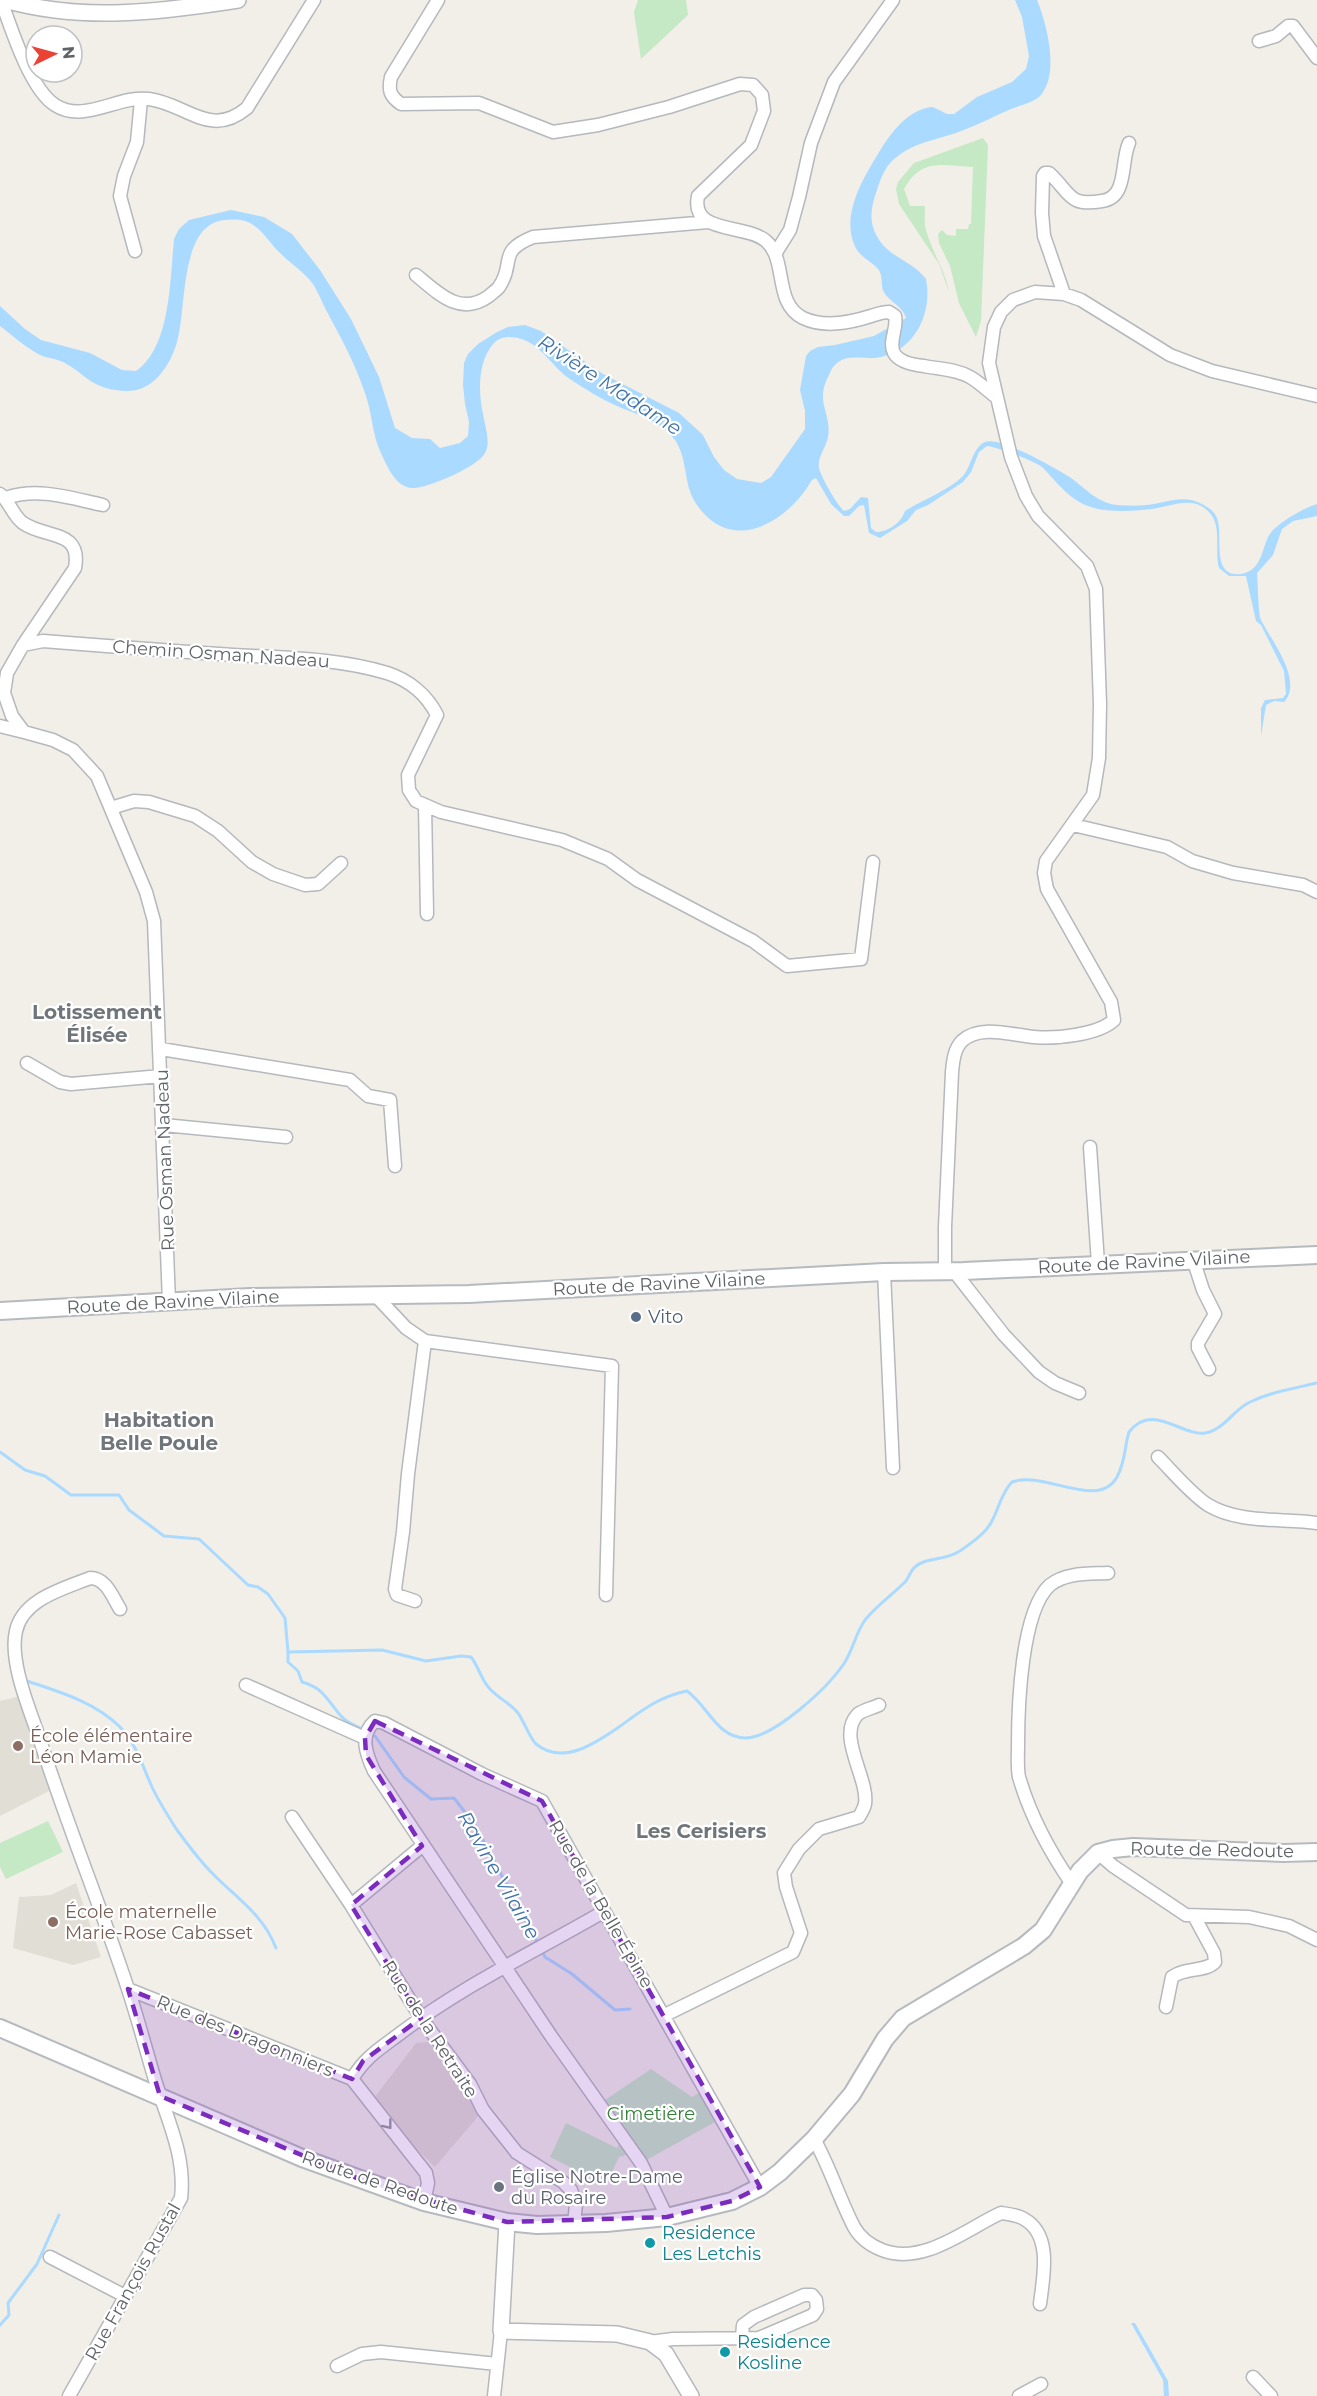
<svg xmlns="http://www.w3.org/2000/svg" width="1317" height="2396" font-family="Montserrat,sans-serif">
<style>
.education{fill:#e1ded6}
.green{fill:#c5e8c5}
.water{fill:#aadaff}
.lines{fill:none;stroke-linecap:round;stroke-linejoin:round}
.stream{stroke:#aadaff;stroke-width:3}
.minor-casing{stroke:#b5b8bc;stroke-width:15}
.tertiary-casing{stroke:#b5b8bc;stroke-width:18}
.secondary-casing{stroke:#b6babf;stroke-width:20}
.minor{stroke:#fff;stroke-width:12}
.tertiary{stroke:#fff;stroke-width:15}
.secondary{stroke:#fff;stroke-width:16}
.oneway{stroke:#979a9d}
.marked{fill:#7b2cbf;fill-opacity:0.2;stroke:#7b2cbf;stroke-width:4.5;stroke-dasharray:12 8;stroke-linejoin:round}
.service-dot{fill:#5c6f8a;stroke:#fff;stroke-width:2}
.education-dot{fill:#8d6e63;stroke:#fff;stroke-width:2}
.worship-dot{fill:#6b7280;stroke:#fff;stroke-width:2}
.culture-dot{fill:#0f9aa8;stroke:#fff;stroke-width:2}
.labels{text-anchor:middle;stroke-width:4.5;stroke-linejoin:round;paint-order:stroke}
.street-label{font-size:18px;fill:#5f6368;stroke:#fff}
.service-label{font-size:18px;fill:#4e5e75;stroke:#fff;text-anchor:start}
.education-label{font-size:18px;fill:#785e54;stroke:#fff;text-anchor:start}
.park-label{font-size:18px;fill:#348238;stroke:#fff}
.worship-label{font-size:18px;fill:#5b616d;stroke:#fff;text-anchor:start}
.culture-label{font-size:18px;fill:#0d838f;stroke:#fff;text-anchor:start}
.water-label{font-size:20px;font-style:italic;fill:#4174aa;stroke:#fff}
.neighbourhood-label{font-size:20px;font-weight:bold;fill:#70757a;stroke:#fff}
</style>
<rect width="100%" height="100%" fill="#f1efe8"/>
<!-- education -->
<path class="education" d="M20,1696L51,1790L0,1816V1701Z
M76,1883L101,1957L73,1965L13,1948L19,1897L51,1895Z
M429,2042L480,2114L435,2167L397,2130L374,2098L416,2043Z"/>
<!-- green -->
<path class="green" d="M638,0H686L688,15L641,59L634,12Z
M983,138L988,145L981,321L976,337L959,303L950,266L939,243L938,234L942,230L947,235L956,236V229H968L969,224H971L973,167C941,165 921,158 904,189L910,206H925C925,214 924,223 926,230C932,252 945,270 949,292L939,264L899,204L896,189L898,182L914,163Z
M48,1821L63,1852L6,1879L0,1867V1843Z
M651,2069L692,2097L699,2093L715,2122L641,2163L634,2153L619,2157L606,2185L550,2157L566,2123L617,2148L622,2137L599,2104Z"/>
<!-- water -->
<path class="water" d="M1015,0H1037C1047,24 1060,75 1040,96C1033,103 1020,105 1011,109C994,116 978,125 961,131C941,139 915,142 898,156C886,164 881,177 877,190C872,203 869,217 874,230C884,257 911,259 926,279C933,314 914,353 875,358C863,359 846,354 836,364C832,367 831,371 829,375C814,403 832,412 828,437C826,447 817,458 819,468C821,477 837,505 844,511L850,509L861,497L868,498L871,528L876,532C888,532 901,523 905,511C922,500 948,491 963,476C971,467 973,447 985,442C1000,436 1057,469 1071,478C1086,489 1098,503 1117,505C1128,506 1143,506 1154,504C1170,501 1185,495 1202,504C1207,507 1213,510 1216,516C1225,532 1209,578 1241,574C1266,570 1260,542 1274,529C1285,519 1304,508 1317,504V516L1293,521L1282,529L1273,555L1257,573C1258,582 1258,614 1261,620C1271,640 1304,681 1284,702L1274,701L1266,705L1261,736V708L1265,700L1283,698L1286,694L1284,671L1261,625L1256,621L1246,576H1229L1219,568C1214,550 1223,525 1208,511C1191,495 1170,507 1151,509C1133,511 1109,513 1091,507C1070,501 1057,482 1042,467C1035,461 997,447 987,446L979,452L971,472L963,482L928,505L916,510L907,521L880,538L869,533L864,505L859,506L849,516H844L831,504L816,478L812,480C787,523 730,557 695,502C682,481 689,453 670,434C655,419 636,414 617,406C601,399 585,389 570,379C554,369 543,347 524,340C514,336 501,335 493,344C478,362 478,391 483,414C485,426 491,443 485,453C479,466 428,488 414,488C396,489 387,466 380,451C372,433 372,412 365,393C355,363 340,336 325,308C321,300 318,292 313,284C303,271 290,263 279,252C271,244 265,234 256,227C246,219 236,219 224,220C179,225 187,308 177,342C173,356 167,367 158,377C145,390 133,393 115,390C89,386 83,372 63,362C55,358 45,358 38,354C24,346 12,335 0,326V306L25,329L41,340L90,353L122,370L136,371C171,347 170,278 174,239L179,229L189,220L231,210L264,217L292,234L320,270L351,319L379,377L395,428L412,438L430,439L440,448L460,443L468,436L469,422L465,404L463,385L464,363L468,354L478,344L497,332L508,327L525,325L541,331L603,374L679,413L703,435L714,457L724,470L737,479L761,483L771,477L805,429V411L800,390L806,356L810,351L818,347L835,345L874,336L906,318C903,307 892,303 885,294C880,287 883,279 880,272C876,264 863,259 857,250C838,217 864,177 881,149C893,130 909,109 933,107L947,114H954L977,97L1012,82L1026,69L1029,56L1022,17Z
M1131,2323H1135L1168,2381L1169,2396H1164L1163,2380Z"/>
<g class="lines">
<!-- stream -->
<path class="stream" d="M0,1452L25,1470L45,1476L71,1495H119L129,1510L164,1536L199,1539L248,1585L258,1587L268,1594L285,1618L288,1652L382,1650L426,1661L461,1656L471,1657C479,1667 481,1680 490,1689C498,1698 510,1703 518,1713C524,1721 530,1739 536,1744C563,1766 596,1743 619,1727C641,1711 660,1696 687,1691C708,1706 717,1738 746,1738C775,1737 827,1688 843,1665C853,1651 855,1634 865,1620C877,1605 892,1595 905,1582C909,1578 910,1571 915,1567C924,1558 942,1560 954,1554C960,1552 978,1538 983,1533C998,1519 998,1496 1012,1482C1044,1470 1098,1511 1117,1477C1126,1460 1124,1448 1129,1432C1152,1402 1181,1436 1205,1433C1224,1430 1234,1409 1250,1402C1271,1392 1295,1388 1317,1383
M288,1652V1662L298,1671L302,1682C324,1688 327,1700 341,1716C346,1722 355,1726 362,1729
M27,1681C60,1692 95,1702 120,1727C137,1745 142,1765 152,1787C159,1802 168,1816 177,1830C188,1845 199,1860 212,1873C236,1898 263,1914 276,1948
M375,1736L404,1777L431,1799L454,1798L475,1825L539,1946
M542,1951L545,1957L572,1974L615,2010L630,2009
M0,2325L9,2315L8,2303L37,2264L59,2215"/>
<!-- minor casing -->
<g class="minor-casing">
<path id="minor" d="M1,0C11,28 30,89 55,105C84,124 118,95 149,99C187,104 210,139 247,108L314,0
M438,0L391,77C388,91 390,96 401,104L479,103L553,132L598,125L669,107L740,84L753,85L762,95L764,111L751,145L698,196C690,235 745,223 766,241C788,260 773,303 803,318C824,328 849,323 871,316C878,314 882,312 889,312L895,316C898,328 888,342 894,353C899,362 914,365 924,366C939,369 956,369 970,377C979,382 988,391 996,397
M1259,41L1276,36L1288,26H1293L1317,58
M135,251L120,196L124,176L137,142L141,100
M775,254L790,230L799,197L811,143L834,82L893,0
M416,275C438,293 460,317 489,296C492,293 497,290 499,287C516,263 496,252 533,237L708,222
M1064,294L1044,236L1042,213L1043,176L1045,173H1049C1071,193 1068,207 1102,201C1110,200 1116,195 1119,188C1125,174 1123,157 1129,143
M0,494C10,502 13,516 23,523C46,539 82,529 75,568L23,645L7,673L4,693L12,716L24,732L53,740L73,750L97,776L146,892L154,921L169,1302
M6,498C38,487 70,498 103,505
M23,645L43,641C106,646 170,651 233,655C285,658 337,658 387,673C409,680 427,695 437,715L408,775L409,790L416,801L441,812L562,840L608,859L637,880L753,941L787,966L861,959L873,862
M0,726L24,732
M425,805L427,914
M111,808L134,801L149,802L195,816L218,831L252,862L273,874L305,885L318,884L341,863
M1073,825L1167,847L1192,861L1233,873L1303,885L1317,892
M161,1049L350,1080L368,1096L390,1100L395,1166
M27,1063L60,1082L71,1084L161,1076
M164,1125L286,1137
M1090,1147L1098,1263
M1193,1259L1203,1290L1215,1314L1198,1343V1348L1209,1369
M945,1271V1227L952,1072C953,1062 954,1049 962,1041C980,1024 1012,1035 1034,1037C1055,1039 1098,1035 1114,1020L1111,1002L1047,889L1044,873L1046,861L1093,795L1099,758L1100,704L1096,589L1087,566L1038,516L1026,496L1011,457L989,363L994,327L1001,312L1013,300L1035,292L1064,294L1081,300L1170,355L1212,371L1317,396
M956,1271L957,1275L1004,1335L1039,1372L1055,1383L1079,1393
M884,1272L893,1468
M376,1296L406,1328L425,1341L612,1366L606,1595
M1158,1457C1173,1472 1190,1493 1208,1505C1240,1524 1282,1518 1317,1523
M415,1601L397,1595L395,1589L403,1532L408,1474L425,1341
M246,1685L365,1738
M292,1817L351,1905L421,2018L470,2084L483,2110L517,2153L563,2182L571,2190L576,2204L574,2224
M1098,1853L1113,1866L1186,1915L1249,1917L1289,1926L1317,1940
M1072,1884C1050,1852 1030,1815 1019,1777C1017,1767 1018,1755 1018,1745C1018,1707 1021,1611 1050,1585C1066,1572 1090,1574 1108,1573
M351,1905L422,1846
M128,1989L352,2079
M1166,2007L1172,1977C1185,1967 1206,1972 1215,1962L1214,1953L1194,1916
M665,2015L793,1952L801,1933L786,1887L784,1873L799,1849L819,1829L859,1817C861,1813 864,1809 865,1804C869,1778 836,1736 858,1714C863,1710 873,1708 879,1705
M352,2079C366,2056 381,2048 402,2032C464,1985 536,1951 603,1912
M352,2079L426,2173L428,2183L424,2202
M814,2139C830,2167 839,2198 854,2227C860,2238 872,2246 882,2250C923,2266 966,2229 1001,2213C1008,2214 1018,2215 1024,2219C1053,2235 1043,2278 1040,2304
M667,2217L641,2163L551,2036L374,1771C366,1754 359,1735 375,1721L384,1723L482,1774L542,1801L760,2187
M50,2257L125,2296
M650,2342L673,2339L759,2338L813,2315L817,2309L816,2300L812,2295H804L754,2317L743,2325L742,2337
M337,2366L362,2354L381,2352L497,2364
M1253,2377L1271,2396
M69,2396L181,2198C186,2156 167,2119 155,2080C146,2050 138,2019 128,1989C100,1904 66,1822 39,1737C29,1708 9,1661 16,1631C23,1599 63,1589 90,1578C106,1578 112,1596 120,1609
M494,2396L501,2331
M1019,2396L1041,2384"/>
</g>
<!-- tertiary casing -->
<g class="tertiary-casing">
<path id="tertiary" d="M5,0C83,22 160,12 238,0
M507,2222L501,2331L617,2334L650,2342L666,2354L691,2396"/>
</g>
<!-- secondary casing -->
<g class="secondary-casing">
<path id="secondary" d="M0,1311L250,1297L469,1294L884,1272L964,1271L1317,1255
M0,2028L302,2158L424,2202L507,2222L537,2225L606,2223L667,2217L732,2201L760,2187L780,2172L814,2139L852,2094L885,2039L903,2018L1024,1946L1043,1930L1080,1871L1098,1853L1113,1849L1133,1847L1284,1853L1317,1852"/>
</g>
<!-- minor -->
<use href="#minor" class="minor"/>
<!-- tertiary -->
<use href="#tertiary" class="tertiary"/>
<!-- secondary -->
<use href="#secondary" class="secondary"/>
</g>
<!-- one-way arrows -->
<defs><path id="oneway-chevron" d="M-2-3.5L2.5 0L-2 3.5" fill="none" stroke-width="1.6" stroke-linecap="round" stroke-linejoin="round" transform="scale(1.5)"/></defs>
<use class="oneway" href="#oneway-chevron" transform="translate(388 2125) rotate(52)"/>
<!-- marked area -->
<path class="marked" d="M375,1721L542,1801L760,2187L732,2201L667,2217L507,2222L376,2186L160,2096L128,1989L352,2079L363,2061L421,2018L351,1905L422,1846L366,1755L365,1738Z"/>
<!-- markers -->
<circle class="service-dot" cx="636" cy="1317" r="6"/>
<g class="education-dot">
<circle cx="18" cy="1746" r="6"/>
<circle cx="53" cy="1922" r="6"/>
</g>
<circle class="worship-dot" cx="499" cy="2187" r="6"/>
<g class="culture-dot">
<circle cx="650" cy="2243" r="6"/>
<circle cx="725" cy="2352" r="6"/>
</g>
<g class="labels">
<!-- street labels -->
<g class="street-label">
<text transform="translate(221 654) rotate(4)" y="6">Chemin Osman Nadeau</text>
<text transform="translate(165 1160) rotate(-92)" y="6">Rue Osman Nadeau</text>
<text transform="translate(1144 1262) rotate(-3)" y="6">Route de Ravine Vilaine</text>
<text transform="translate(659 1284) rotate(-3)" y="6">Route de Ravine Vilaine</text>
<text transform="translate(173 1302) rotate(-3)" y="6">Route de Ravine Vilaine</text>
<text transform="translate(1212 1850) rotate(1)" y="6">Route de Redoute</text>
<text transform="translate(601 1904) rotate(60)" y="6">Rue de la Belle Épine</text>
<text transform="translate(430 2029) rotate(57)" y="6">Rue de la Retraite</text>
<text transform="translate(245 2036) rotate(22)" y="6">Rue des Dragonniers</text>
<text transform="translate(380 2183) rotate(19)" y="6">Route de Redoute</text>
<text transform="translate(133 2282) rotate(-61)" y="6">Rue François Rustal</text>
</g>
<!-- service labels -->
<g class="service-label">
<text x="648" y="1323">Vito</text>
</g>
<!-- education labels -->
<g class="education-label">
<text x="30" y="1742">École élémentaire<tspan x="30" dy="21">Léon Mamie</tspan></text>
<text x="65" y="1918">École maternelle<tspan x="65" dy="21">Marie-Rose Cabasset</tspan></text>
</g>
<!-- park labels -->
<g class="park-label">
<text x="651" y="2120">Cimetière</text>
</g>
<!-- worship labels -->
<g class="worship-label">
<text x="511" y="2183">Église Notre-Dame<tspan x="511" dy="21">du Rosaire</tspan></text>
</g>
<!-- culture labels -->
<g class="culture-label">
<text x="662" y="2239">Residence<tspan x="662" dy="21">Les Letchis</tspan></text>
<text x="737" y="2348">Residence<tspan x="737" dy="21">Kosline</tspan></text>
</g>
<!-- water labels -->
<g class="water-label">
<text transform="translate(610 385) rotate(33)" y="7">Rivière Madame</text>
<text transform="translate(499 1875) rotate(60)" y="7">Ravine Vilaine</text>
</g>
<!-- neighbourhood labels -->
<g class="neighbourhood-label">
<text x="97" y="1019">Lotissement<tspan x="97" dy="23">Élisée</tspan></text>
<text x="159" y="1427">Habitation<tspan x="159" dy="23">Belle Poule</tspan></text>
<text x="701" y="1838">Les Cerisiers</text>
</g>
</g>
<!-- north arrow -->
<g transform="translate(54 54) rotate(85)"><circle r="28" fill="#ffffff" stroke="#bfc1c3" stroke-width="1.5"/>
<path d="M0-4.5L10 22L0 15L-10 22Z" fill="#ea4335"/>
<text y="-9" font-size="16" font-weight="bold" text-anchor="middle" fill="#5f6368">N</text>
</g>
</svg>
